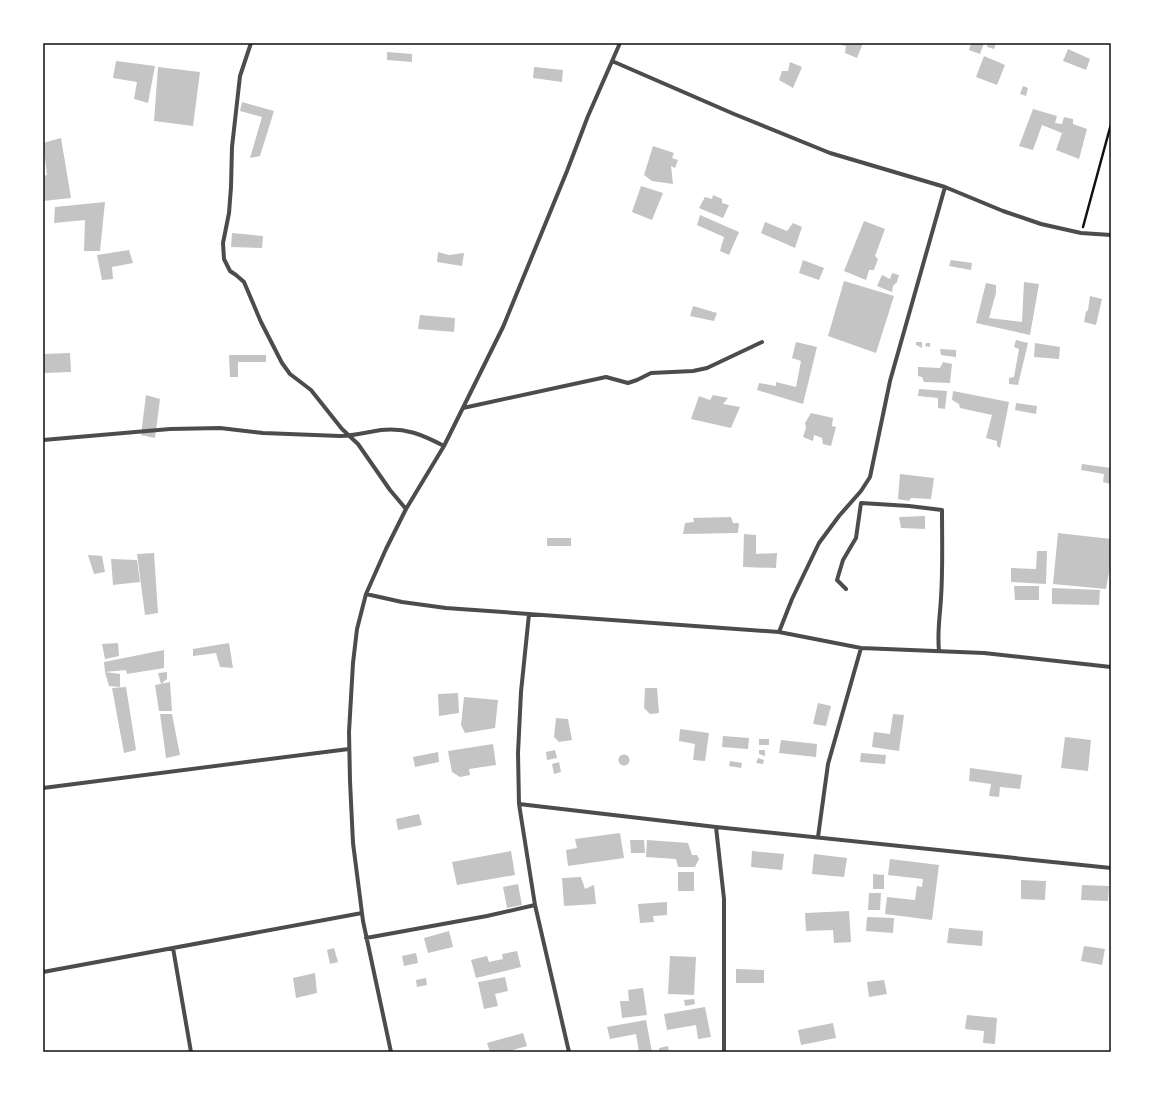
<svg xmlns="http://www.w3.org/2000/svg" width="1154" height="1095" font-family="Cabin,sans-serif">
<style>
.building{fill:#c4c4c4}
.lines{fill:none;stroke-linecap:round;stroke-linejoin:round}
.path{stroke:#111;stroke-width:2.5}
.minor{stroke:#4c4c4c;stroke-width:4}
.neatline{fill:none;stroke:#111;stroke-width:1.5}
</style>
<rect width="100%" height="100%" fill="#fff"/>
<!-- building -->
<path class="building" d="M836,43H863L857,58L845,53L846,46Z
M971,43H984L980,54L969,50Z
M988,43H996L994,49L987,47Z
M1068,49L1090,59L1086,70L1063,61Z
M387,52L412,54V62L387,60Z
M984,56L1005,65L997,85L976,77Z
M116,61L155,66L148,103L134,99L137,82L113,78Z
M790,62L802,67L793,88L779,80L782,71H788Z
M158,67L200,72L193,126L154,121Z
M534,67L563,70L562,82L533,78Z
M1023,86L1028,88L1026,96L1020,94Z
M242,102L274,111L260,156L250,158L262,117L240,111Z
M1033,109L1057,116L1055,123L1062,124L1064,117L1073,119V124L1087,129L1079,159L1056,150L1062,133L1042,125L1033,150L1019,146Z
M61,138L71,198L43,201V176L47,175L43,143Z
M653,146L674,153L672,158L678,160L675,168L671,166L673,184L652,181L644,175Z
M641,186L663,193L652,220L632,212Z
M713,195L722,199V203L729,205L723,218L699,208L705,197L712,199Z
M105,202L100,251H84L85,220L54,223L55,207Z
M700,215L739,232L729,255L720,251L724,237L697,225Z
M864,221L885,229L875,256L878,259L874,270H869L866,280L844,271Z
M765,222L787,231L793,223L802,227L795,248L761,233Z
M232,233L263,236L262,248L231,247Z
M129,250L133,263L112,267L113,279L102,280L97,255Z
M438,252L449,255L464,253L462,266L437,262Z
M803,260L824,268L819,280L799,273Z
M951,260L972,263L971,270L949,266Z
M892,273L899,275L897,282L893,286L892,292L877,286L882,275L890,279Z
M844,281L894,296L876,353L828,336Z
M1024,282L1039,284L1030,335L976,323L986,283L996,285V293L989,318L1022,322Z
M1090,296L1102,299L1096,325L1084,322L1086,312L1088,310Z
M693,306L717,313L714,321L690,316Z
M420,315L455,318L454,332L418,329Z
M1016,340L1028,343L1018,385L1009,384V378L1014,377L1019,349L1014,347Z
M796,342L817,347L803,404L757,390L759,383L776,386V382L796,387L801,361L792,358Z
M916,342H922V348L916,345Z
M926,343H930V347L925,346Z
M1035,343L1060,347L1059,359L1034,357Z
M940,349L956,350V357L941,355Z
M70,353L71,372L43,373V354Z
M229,355H266V362H238V377H230Z
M943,362L952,364L950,383L924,382L922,377L918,376V367L940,368Z
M919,389L947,391L945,409L938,408V398L918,396Z
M953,391L1009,402L1000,448L997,446V441L986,438L992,415L960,408L959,404L952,400Z
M146,395L160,399L155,438L141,435Z
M713,395L728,398L723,404L740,407L731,428L691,419L699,396L710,400Z
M1016,403L1037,406L1036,414L1015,410Z
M811,413L833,418L832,426L836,427L831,446L823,444L822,438L814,435L813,441L803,437L806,428L805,423Z
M1082,464L1111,468L1110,484L1103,482L1104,474L1081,470Z
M900,474L934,478L931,499L911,498L909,501L898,499Z
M925,516V529L901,528L899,517Z
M731,517L733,523H739L738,533L683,534L685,523L694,522L693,518Z
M1058,533L1111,539V561L1106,589L1053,584Z
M744,534L756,535V554L777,553L776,568L743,567Z
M547,538H571V546H547Z
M1037,551H1047L1046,584L1011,582V568L1036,569Z
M154,553L158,613L145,615L137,554Z
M88,555L102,556L105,572L94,574Z
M111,559L137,560L140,582L113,585Z
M1014,586H1039V600H1015Z
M1052,588L1100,590L1099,605L1052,604Z
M118,643L119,656L105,659L102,644Z
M229,643L233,668L220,667L216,653L193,656V649Z
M164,650V668L127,674L126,670L105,672L104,662Z
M105,672L120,674V687L109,686Z
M167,672V679L161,684L158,673Z
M170,682L172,711H159L155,685Z
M126,687L136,750L124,753L112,688Z
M645,688H657L659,713L650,714L644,708Z
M458,693L459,713L439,716L438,694Z
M464,697L498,700L495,728L465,733L461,725Z
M818,703L831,706L826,726L813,724Z
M160,714H172L180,755L166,758Z
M893,714L904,715L899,751L872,747L874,732L890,734Z
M556,718L568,719L572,740L559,742L554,737Z
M680,729L709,733L705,761L693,760L695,744L679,741Z
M723,736L749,738L748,749L722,747Z
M1065,737L1091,740L1088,771L1061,768Z
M759,739H769V745H759Z
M781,740L817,744L816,757L779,753Z
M493,744L496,765L469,769L470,775L460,777L452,772L448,751Z
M555,750L557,758L547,760L546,752Z
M759,750H765V756L759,754Z
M438,752L439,762L415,767L413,757Z
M861,753L886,755L885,764L860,762Z
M618.5 760a5.5 5.5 0 1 1 11 0a5.5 5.5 0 1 1-11 0Z
M758,758L764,760L763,764L756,763Z
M730,761L742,763L741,768L729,766Z
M559,762L561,772L554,774L552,764Z
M970,768L1022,775L1020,789L1000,787L999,797L989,796L991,784L969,781Z
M419,814L422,825L398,830L396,819Z
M620,833L624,858L568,866L566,850L577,848L575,839Z
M630,840H644L645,853H631Z
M647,840L688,843L692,855H697L699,859L695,867H678L676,859L646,857Z
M511,851L515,875L457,885L452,862Z
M752,851L784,854L782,870L751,867Z
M814,854L847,858L844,877L812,874Z
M890,859L939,865L932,920L885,914L887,897L915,900L917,886L922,887L923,879L888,875Z
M678,872H694V891H678Z
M873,874L884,875V889H873Z
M581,877L585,889L594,885L596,904L564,906L562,878Z
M1021,880L1046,881L1045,900L1021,899Z
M518,884L522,905L507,908L503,887Z
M1082,885L1109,886L1108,901L1081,900Z
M869,893H881L880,910H868Z
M667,902V915L653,916L654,922L640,923L638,904Z
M849,911L851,942L834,943L833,930L806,931L805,913Z
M867,917L894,918L893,933L866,931Z
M949,928L983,931L982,946L947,943Z
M449,931L453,947L428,953L424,938Z
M1084,946L1105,949L1102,965L1081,961Z
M334,948L338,962L330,964L327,950Z
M517,951L521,967L476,978L471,960L487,956L489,962L503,959L502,954Z
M416,953L418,963L404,966L402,956Z
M670,956L696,957L694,995L668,994Z
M736,969L764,970V983H736Z
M315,973L317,993L296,998L293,978Z
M505,977L508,991L495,994L498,1006L484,1009L478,982Z
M426,978L427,985L417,987L416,980Z
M884,980L887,994L869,997L867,982Z
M643,988L647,1015L622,1018L620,1001H629L628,990Z
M694,999L695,1004L685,1006L684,1000Z
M705,1007L711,1037L698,1039L696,1025L667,1030L664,1014Z
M967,1015L997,1018L995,1044L983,1043L984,1031L965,1029Z
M646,1020L652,1052H639L636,1034L610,1039L607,1027Z
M833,1023L836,1038L801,1045L798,1030Z
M523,1033L527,1046L506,1052H490L487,1043Z
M668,1046L669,1052H659V1048Z"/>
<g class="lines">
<!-- path -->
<path class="path" d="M1083,227L1111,124"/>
<!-- minor -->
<path class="minor" d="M251,43L240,76L232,147L231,187L229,213L223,243L224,259L230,271L236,275L244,282L261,322L282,363L290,374L311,390L342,429L358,444L390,490L406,509
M612,61L734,114L830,153L945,187L1003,211L1041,224L1081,233L1111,235
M463,408L606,377L628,383L637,380L651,373L693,371L707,368L762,342
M43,440L170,429L220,428L263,433L340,436C354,436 367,432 381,430C405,427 423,435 444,446
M846,589L837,580L843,560L856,538L861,503L909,506L942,510C942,540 943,569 941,598C940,617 937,631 939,651
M366,594L402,602L446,608L779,632L861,648L984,653L1111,667
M529,614L521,692L518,753L519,804L535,905L569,1052
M779,632L792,599L819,543L839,516L861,491L870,477L890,381L945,187
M43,788L349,749
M519,804L716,827L1111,868
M716,827L724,899V1052
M818,837L828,764L861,648
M366,938L487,916L535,905
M173,948L191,1052
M43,972L362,913
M391,1052L363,921L353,843L350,781L349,732L353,663L357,629L366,594L386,549L406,509L444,446L503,327L567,171L588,116L620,43"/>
</g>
<!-- border -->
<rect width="1154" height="1095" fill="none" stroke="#ffffff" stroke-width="88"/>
<rect x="44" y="44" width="1066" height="1007" class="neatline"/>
</svg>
